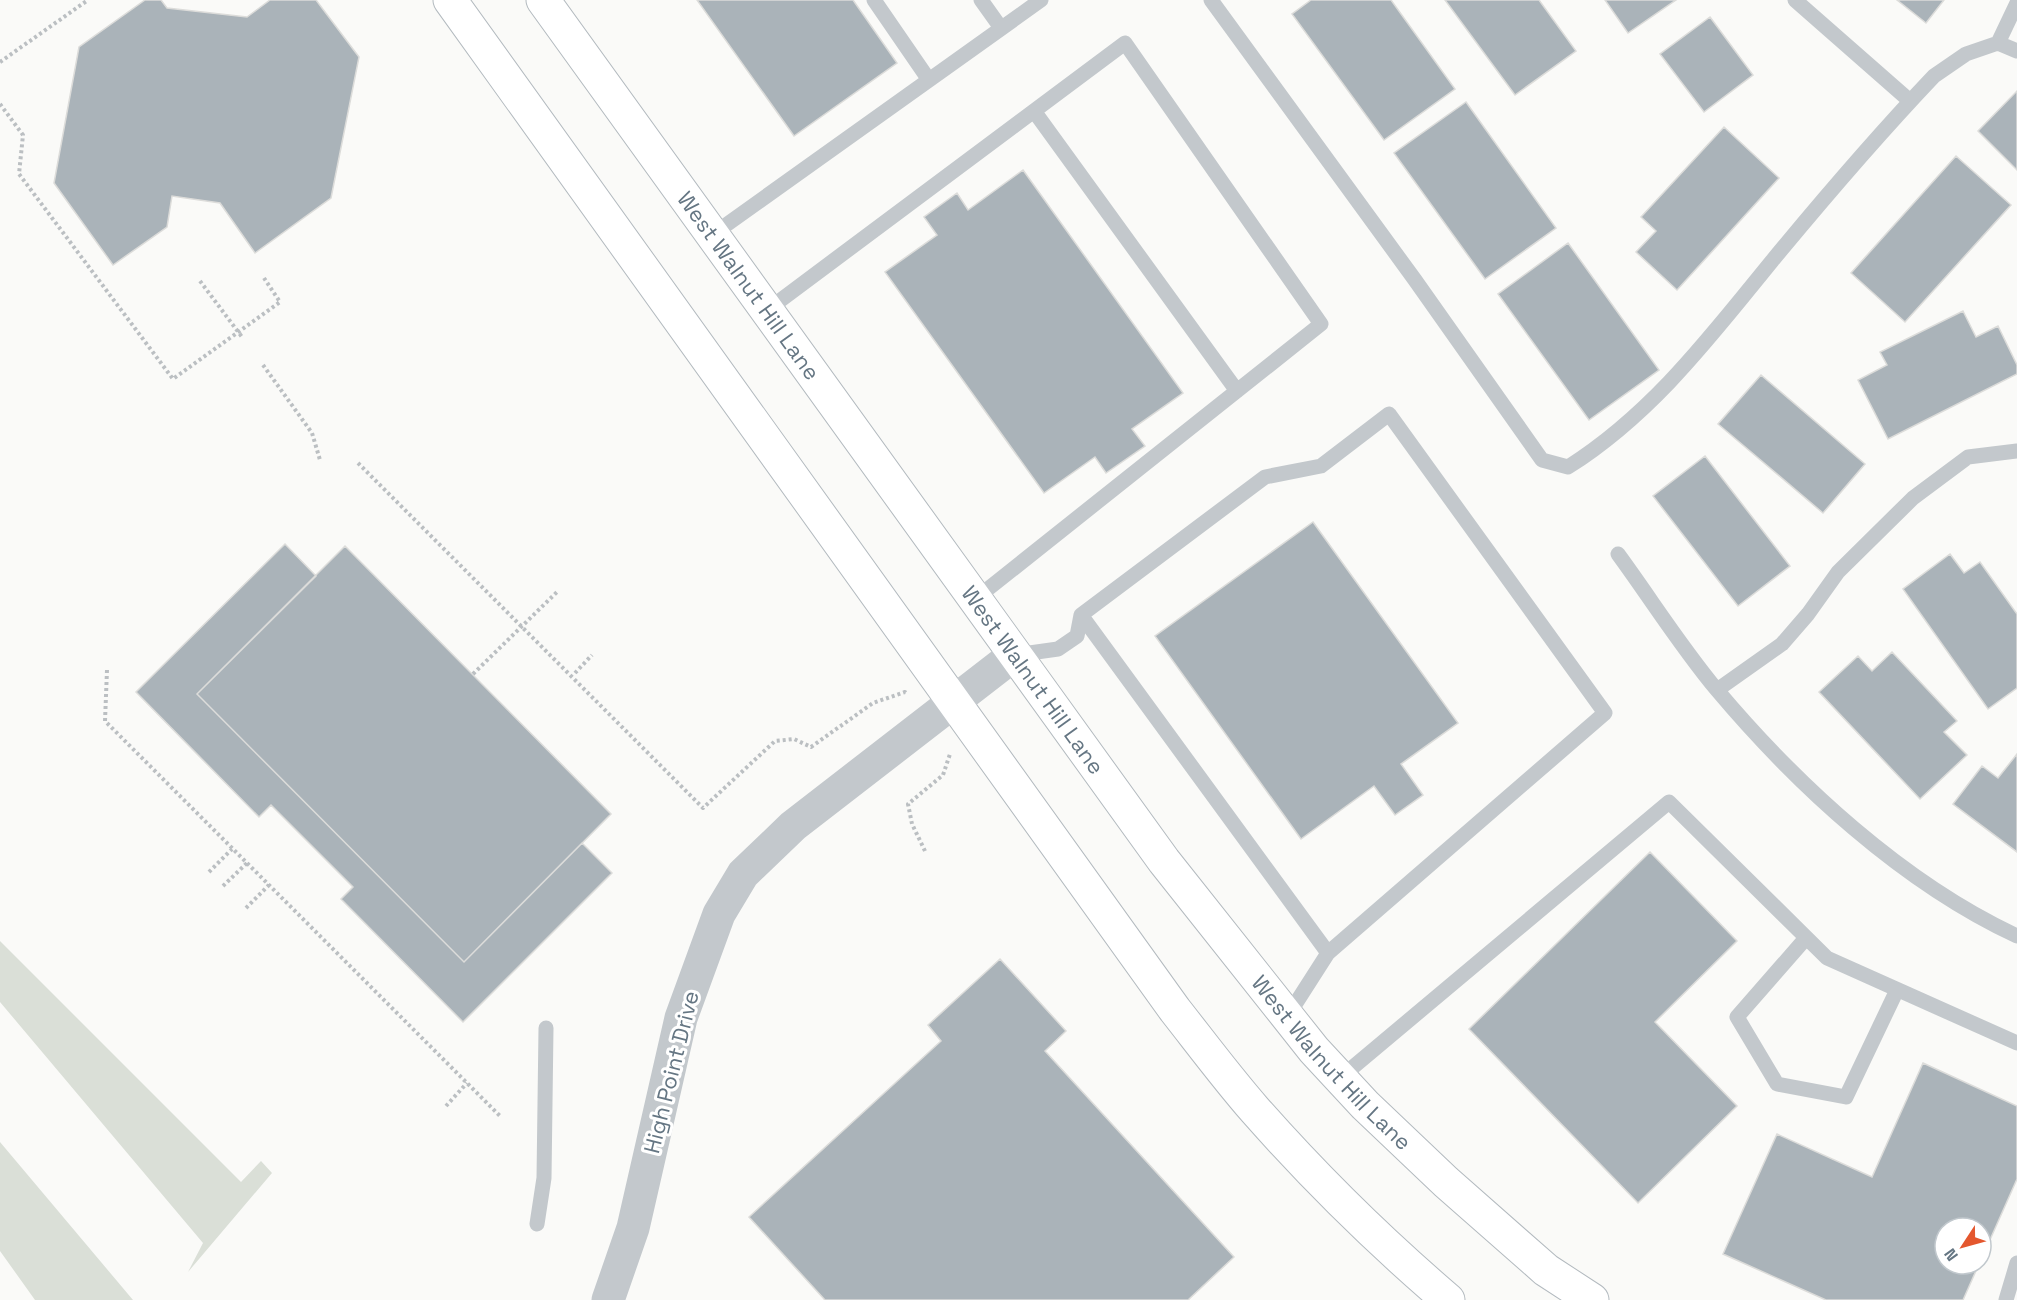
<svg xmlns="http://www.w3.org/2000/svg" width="2017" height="1300" font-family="'Space Grotesk',sans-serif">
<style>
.green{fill:#dadfd7}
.building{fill:#aab3b9;stroke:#dcdcda;stroke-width:1.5}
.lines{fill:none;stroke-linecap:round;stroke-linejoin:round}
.secondary-casing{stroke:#b3babf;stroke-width:35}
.path{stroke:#bbbfc2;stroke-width:4;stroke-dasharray:3 3;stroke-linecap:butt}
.service{stroke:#c3c8cc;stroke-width:15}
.tertiary{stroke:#c3c8cc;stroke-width:33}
.secondary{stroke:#fff;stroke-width:33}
.labels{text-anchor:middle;stroke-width:6;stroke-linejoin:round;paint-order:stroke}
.street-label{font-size:22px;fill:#657683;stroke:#fff}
</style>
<rect width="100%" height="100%" fill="#fafaf8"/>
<!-- green -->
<path class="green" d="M0,941L241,1182L261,1161L272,1173L188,1272L203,1243L0,1002Z
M0,1142L133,1300H35L0,1251Z"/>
<!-- building -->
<path class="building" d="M145,0H161L167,8L247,17L270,0H316L359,57L331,198L255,253L220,203L172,196L167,227L113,265L54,183L79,47Z
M697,0H853L897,63L794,136Z
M1311,0H1391L1455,89L1384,140L1292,14Z
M1445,0H1539L1576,51L1515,95Z
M1605,0H1676L1628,33Z
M1897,0H1944L1926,23Z
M1710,17L1753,75L1704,112L1660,54Z
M2017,91V170L1978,131Z
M1466,102L1556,228L1485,279L1394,153Z
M1724,127L1779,178L1677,290L1636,252L1656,231L1641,217Z
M1956,156L2011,205L1905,322L1851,273Z
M1023,170L1183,393L1132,429L1145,446L1106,473L1095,457L1044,493L885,272L937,235L924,217L957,193L968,210Z
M1568,243L1659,370L1589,420L1498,294Z
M1963,311L1976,337L1998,326L2017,365V374L1888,439L1858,380L1887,365L1880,352Z
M1761,375L1865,464L1823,513L1718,424Z
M1705,456L1790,566L1738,606L1653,496Z
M1313,522L1458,723L1401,764L1423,795L1395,815L1374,786L1301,839L1155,636Z
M285,544L316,576L197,694L464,962L582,843L612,873L463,1022L341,899L353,887L271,805L259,817L136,692Z
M345,546L611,814L464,962L197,694Z
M1950,554L1964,573L1980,562L2017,614V688L1988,709L1903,589Z
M1892,652L1957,721L1944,732L1967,755L1920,799L1819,692L1858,656L1872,671Z
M2017,754V852L1953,804L1982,766L1998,778Z
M1650,852L1737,941L1655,1022L1737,1106L1638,1203L1469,1029Z
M1000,959L1066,1031L1045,1051L1234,1257L1188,1300H825L749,1217L941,1041L928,1025Z
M1923,1063L2017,1106V1179L1981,1260V1228H1945V1264H1979L1963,1300H1826L1723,1254L1777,1134L1872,1177Z"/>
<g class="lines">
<!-- secondary casing -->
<g class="secondary-casing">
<g id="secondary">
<path d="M450,0L1175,1010C1201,1043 1227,1078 1255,1110C1315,1178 1379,1241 1448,1300"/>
<path id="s1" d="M543,0L1164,861L1314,1050L1365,1105L1446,1182L1546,1270L1592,1300"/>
</g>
</g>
<!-- path -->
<path class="path" d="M0,62L88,0
M0,104L23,135L19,174L173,379L280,302L264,278
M200,281L242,337
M263,365L312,433L320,460
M358,463L703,808L775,741L794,739L811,747L873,703L905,692L907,694
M107,670L105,721L501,1117
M575,673L592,655
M473,674L558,591
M925,851L912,824L908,804L943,775L950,754
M209,872L232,849
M223,886L247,863
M246,908L269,885
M446,1106L467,1083"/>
<!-- service -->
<path class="service" d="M874,0L929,80
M981,0L1001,28
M1211,0L1415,280L1542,460L1568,467C1652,414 1710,337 1772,261C1824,198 1878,135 1934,76L1966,54L1998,43L2017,51
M1795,0L1910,101
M1998,43L2017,3
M1034,111L1237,391
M712,235L1041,0
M766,311L1125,43L1321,324L974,600
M1618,554C1651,599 1681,647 1717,690C1797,785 1903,883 2017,936
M1081,615L1328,953
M1015,655L1058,649L1077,636L1081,615L1265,477L1321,466L1389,414L1605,713L1328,953L1287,1017
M1717,690L1782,644L1808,614L1838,572L1913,498L1968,457L2017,451
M1806,938L1737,1017L1777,1084L1846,1097L1897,990
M1340,1078L1669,802L1827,958L2017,1043
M537,1224L544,1178L546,1028
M2006,1300L2017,1263"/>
<!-- tertiary -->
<path class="tertiary" d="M608,1300L633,1228L681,1018L719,914L743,874L793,826L1014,655"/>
<!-- secondary -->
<use href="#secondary" class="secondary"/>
</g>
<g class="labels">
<!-- street labels -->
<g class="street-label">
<text dy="8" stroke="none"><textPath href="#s1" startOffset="352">West Walnut Hill Lane</textPath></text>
<text dy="8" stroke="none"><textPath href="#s1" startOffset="838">West Walnut Hill Lane</textPath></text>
<text dy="8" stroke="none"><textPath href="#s1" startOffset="1324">West Walnut Hill Lane</textPath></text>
<text transform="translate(671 1072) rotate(-76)" y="8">High Point Drive</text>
</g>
</g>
<!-- north arrow -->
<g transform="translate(1963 1246) rotate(234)"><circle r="28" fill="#ffffff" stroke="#c1c8cd" stroke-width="1.5"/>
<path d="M0-4.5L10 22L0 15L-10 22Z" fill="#e4572e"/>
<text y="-9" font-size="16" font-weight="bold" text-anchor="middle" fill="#657683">N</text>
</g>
</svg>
